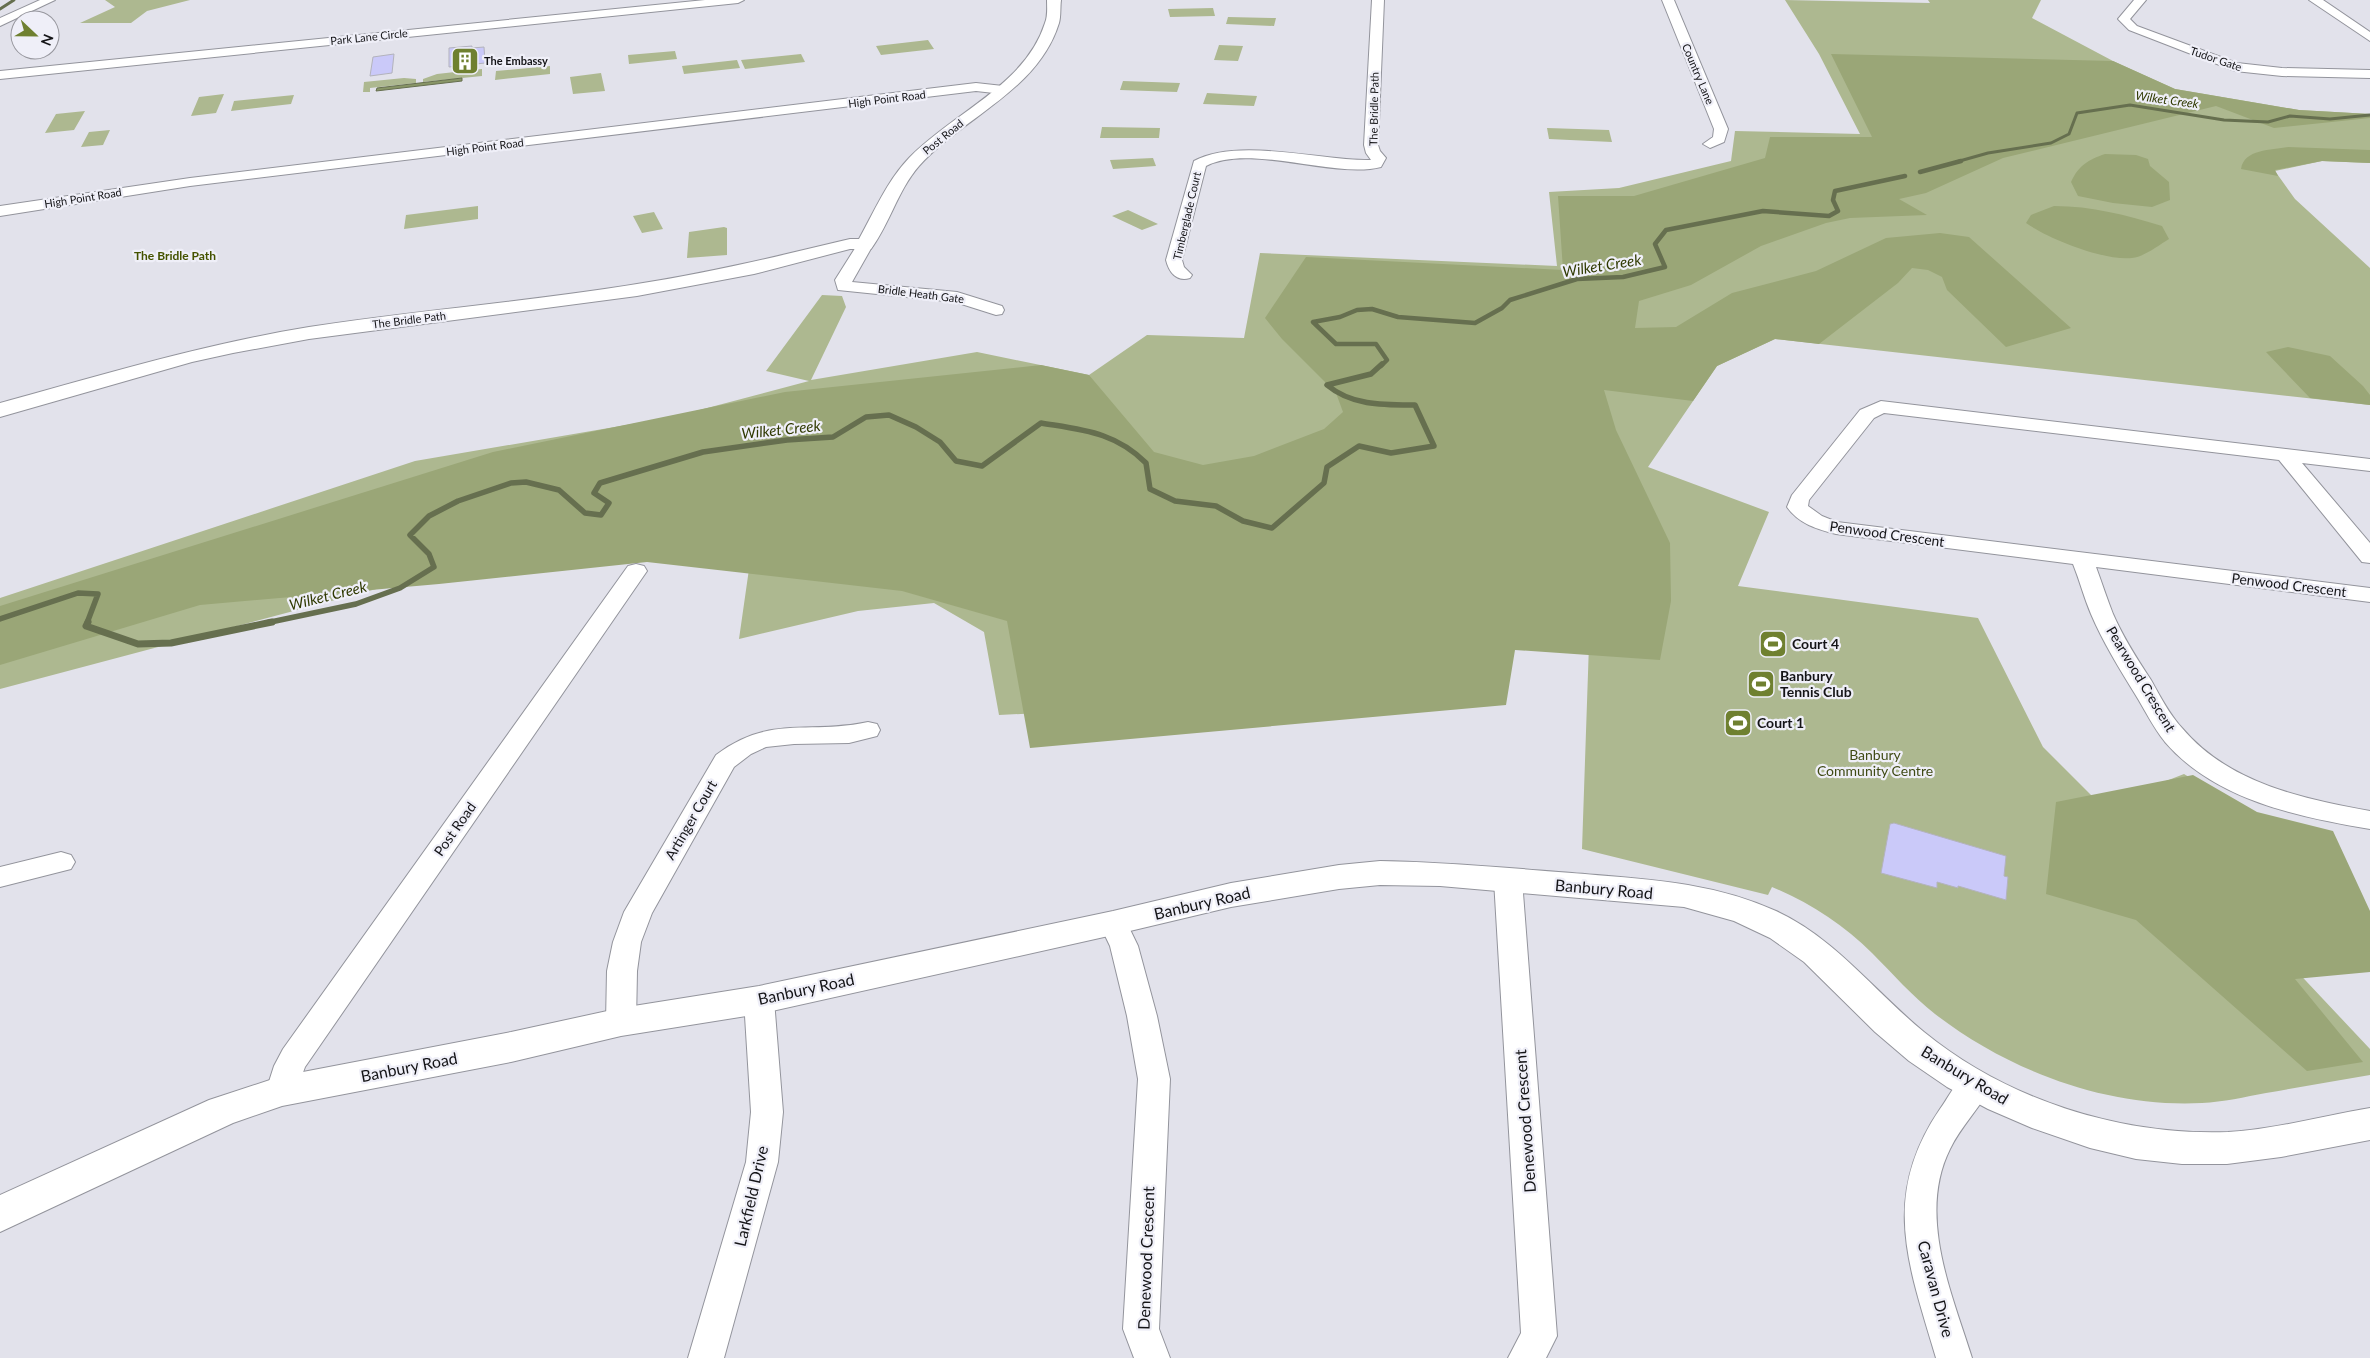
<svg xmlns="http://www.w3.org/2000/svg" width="2370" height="1358" font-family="Lato,sans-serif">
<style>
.green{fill:#adb890}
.forest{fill:#9aa677}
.water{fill:#899667;stroke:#666f4f}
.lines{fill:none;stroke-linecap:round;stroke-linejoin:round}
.stream-far3{stroke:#666f4f;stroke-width:3}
.stream-far2{stroke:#666f4f;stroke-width:4.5}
.stream-far1{stroke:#666f4f;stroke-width:5.5}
.stream{stroke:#666f4f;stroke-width:7}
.building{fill:#cac9f9;stroke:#b3b3bc}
.minor-casing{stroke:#93949c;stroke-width:2}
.tertiary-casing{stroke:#93949c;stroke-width:2}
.minor{fill:#fff;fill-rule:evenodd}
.tertiary{fill:#fff;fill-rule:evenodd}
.labels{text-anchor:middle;stroke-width:4.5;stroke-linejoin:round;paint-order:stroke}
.far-street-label{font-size:11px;fill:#141417;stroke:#efeff8}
.far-poi-label{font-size:11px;font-weight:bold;fill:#141417;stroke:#efeff8;text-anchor:start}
.far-water-label{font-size:12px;font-style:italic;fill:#2f3900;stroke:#efeff8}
.far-neighbourhood-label{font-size:12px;font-weight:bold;fill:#455300;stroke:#efeff8}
.street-label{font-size:14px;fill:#141417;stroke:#efeff8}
.poi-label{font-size:14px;font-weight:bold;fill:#141417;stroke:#efeff8;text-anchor:start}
.park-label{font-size:14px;fill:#3f4a14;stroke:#efeff8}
.water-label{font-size:15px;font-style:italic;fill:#2f3900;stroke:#efeff8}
.near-street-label{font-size:16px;fill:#141417;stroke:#efeff8}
</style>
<rect width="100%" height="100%" fill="#e2e2eb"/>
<!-- green -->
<path class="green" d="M105,0H190L147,11L131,23H80L115,7Z
M1785,0L1930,3L1928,0H2041L2032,18L2113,61L2175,89L2299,110L2370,114V163L2322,161L2275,171L2295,199L2370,268V405L1775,339L1717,366L1648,467L1769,512L1738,586L1978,618L2043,747L2102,806L2184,774L2197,782L2291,965L2370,1049V1075C2335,1081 2300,1087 2266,1093C2245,1097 2223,1102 2202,1103C2107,1108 2009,1071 1935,1014C1912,996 1893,974 1872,953C1844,925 1809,902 1772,887L1768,895L1582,849L1589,644L1380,645L1181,706L999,715L984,632L934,603L858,611L739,639L750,562L710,530L414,579L0,689V598L415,461L673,417L809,381L766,371L822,295L842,296L846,307L811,380L977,352L1089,375L1147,335L1244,338L1260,253L1557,266L1549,192L1619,188L1731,161L1735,131L1860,134L1819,54Z
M1213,8L1215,16L1170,17L1168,9Z
M1228,17L1276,18L1274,26L1226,24Z
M928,40L934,49L881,55L876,46Z
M1219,45L1243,46L1238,61L1214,60Z
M675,51L677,59L629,64L628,55Z
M801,54L805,62L745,69L741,60Z
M737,60L740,68L684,74L682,66Z
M550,66V74L495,80L496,71Z
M482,69V76L423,82V79L437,74Z
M601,73L605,91L573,94L570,77Z
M404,78L416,79V83L370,88V92H363L364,82Z
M1123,81L1180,83L1177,92L1120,90Z
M1207,93L1257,96L1254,106L1203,104Z
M224,94L216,113L191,116L199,97Z
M294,95L291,104L231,111L234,101Z
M85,111L74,130L45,133L56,114Z
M1102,127L1160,128L1159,138H1100Z
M1547,128L1609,130L1612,142L1549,139Z
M110,130L103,145L81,147L89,132Z
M1153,158L1156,166L1113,169L1110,160Z
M478,206V219L404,229L406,215Z
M1128,210L1158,224L1142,230L1112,216Z
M654,212L663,229L642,233L633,216Z
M724,227L727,228V255L687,258L689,232Z"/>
<!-- forest -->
<path class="forest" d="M1831,54L2113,61L2175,89L2299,110L2370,114V118L2274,128L2216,106L2003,158L1926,193L1899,199L1927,215L1850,218L1826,223L1761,246L1691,285L1639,301L1635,328L1676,327L1732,293L1816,271L1886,238L1940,233L1969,237L2071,328L2006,347L1947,290L1942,277L1928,270L1912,268L1898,283L1819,344L1775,339L1717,366L1693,401L1604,390L1616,430L1670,543L1671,601L1660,660L1515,650L1506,705L1030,748L1007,621L902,591L647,562L439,584L200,605L0,665V606L493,452L785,392L1041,365L1089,375L1154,452L1203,465L1254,456L1324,429L1343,412L1336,393L1282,339L1265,318L1306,257L1563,270L1558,196H1634L1765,158L1770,137H1872Z
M2288,147L2370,150V163L2322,161L2275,170L2278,176L2241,169C2244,149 2271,150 2288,147Z
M2105,154L2136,155L2148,159L2150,166L2169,182L2170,200L2152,207L2113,203L2078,196L2071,182C2079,165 2088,160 2105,154Z
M2054,206C2092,206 2126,215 2162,226L2169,239C2159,245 2144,257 2132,258C2104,261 2049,239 2026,223L2031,215Z
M2288,347L2330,356L2363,386L2370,395V405L2310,398L2266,352Z
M2193,775L2257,812L2333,831L2370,911V972L2295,979L2363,1062L2307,1071L2136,920L2046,894L2056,802Z"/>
<!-- water -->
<path class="water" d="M462,78V81L376,91L377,88Z"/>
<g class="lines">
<!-- stream-far3 -->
<path class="stream-far3" d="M0,9L14,0
M1956,162L1988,153L2051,143L2069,134L2077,113L2130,105L2224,120L2268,122L2290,116L2330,119L2370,115"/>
<!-- stream-far2 -->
<path class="stream-far2" d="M1920,172L1961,161
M1381,366L1387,360L1376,344H1336L1313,322L1340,317L1357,310L1372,309L1398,317L1475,323L1502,308L1510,300L1577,279L1623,277L1665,267L1655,244L1666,230L1763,211L1829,216L1838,211L1833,200L1835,191L1905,176"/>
<!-- stream-far1 -->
<path class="stream-far1" d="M0,619L78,593L98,594L87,623
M266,623L356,604L400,588L434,567L429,554L410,535L429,516L458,501L511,483L526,482L559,490L585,513L601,515L609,503L594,493L600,483L703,452L787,440L833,437L866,417L889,415L916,427L940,442L956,461L982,466L1041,423C1083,430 1115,432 1146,463L1150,489L1175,501L1216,506L1243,521L1272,528L1324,483L1327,467L1359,446L1391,453L1434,446L1415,405C1384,405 1352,406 1327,385L1371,374L1382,364"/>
<!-- stream -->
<path class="stream" d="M88,622L86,626L138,644L171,643L272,622"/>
</g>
<!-- building -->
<path class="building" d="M472,46V48L484,47L485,63L449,67V48Z
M394,54L392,73L370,76L373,57Z
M1894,823L2006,856L2004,876L2008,877L2006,900L1958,886V888L1937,882V888L1881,873L1890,824Z"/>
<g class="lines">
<!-- minor casing -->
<g class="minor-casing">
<path id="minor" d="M40,0H55L0,26V18Z
M705,0H744L738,3L0,79V71Z
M1372,0H1384L1378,145L1380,151L1386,158L1381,167C1334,179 1249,143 1206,166L1182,260L1184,267L1192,275L1190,278C1176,282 1169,272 1166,260L1194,161C1239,137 1320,161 1371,160L1366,153L1364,145Z
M1662,0H1674L1728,129L1724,142L1710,148L1703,144L1713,137L1714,129Z
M2134,0H2146L2130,19L2137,26L2237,63L2282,68L2370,70V78L2282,76L2235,71L2129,30L2118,19Z
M2309,0H2323L2370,32V41Z
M976,83L1003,86L1009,90L1003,94L976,91L190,186L0,216V206L190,178Z
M865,240L871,242L873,245L852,282L957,292L1002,306L1004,310L1002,314L996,315L955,302L838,290L835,280L859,242Z
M1881,401L2370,459V471L2302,463L2370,543V563L2362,562L2279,460L1884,413L1874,418L1809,500L1808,506L1822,516L1837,522L2370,588V602L2096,567C2102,583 2107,599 2113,614C2123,637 2137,659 2151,680C2160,696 2169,714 2182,728C2228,783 2303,799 2370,811V829C2298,817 2215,800 2165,742C2153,727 2145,710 2135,694C2119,668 2103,642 2091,614C2084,598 2080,581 2073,564L1836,534C1817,529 1799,524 1787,507L1792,495L1860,410Z
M636,564L644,566L647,571L305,1067L293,1100L282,1104L271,1100L266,1091L274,1066L283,1049L628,566Z
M868,722L877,724L880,730L877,736L849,743L794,744L766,747L751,754L734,767L652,913L641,942L637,971L636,1022L632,1031L621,1034L610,1031L606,1022L607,971L613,942L624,912L716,755C770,714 809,735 868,722Z
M61,852L71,855L75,862L71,869L0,887V867Z
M1508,870L1518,873L1522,880L1557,1336L1546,1358H1508L1521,1333L1494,880L1498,873Z
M1113,912L1123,915L1138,946L1157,1016L1170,1079L1159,1329L1170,1358H1134L1123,1329L1138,1079L1127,1016L1110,946L1099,923L1103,915Z
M759,988L769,992L774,1000L783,1112L778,1162L724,1358H688L746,1162L751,1112L744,1000L749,992Z
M1976,1072L1987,1076L1992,1085C1980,1108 1961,1126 1950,1149C1917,1215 1952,1294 1972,1358H1936C1909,1266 1880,1197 1940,1109C1947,1100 1955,1082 1965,1076C1968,1074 1973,1073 1976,1072Z"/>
</g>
<!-- tertiary casing -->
<g class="tertiary-casing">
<path id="tertiary" d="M1047,0H1061C1060,7 1061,16 1059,23C1038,91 963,117 919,166C898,190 890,223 871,249H850L754,274L637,296L309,339L233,353L192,362L0,417V403C102,375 204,344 309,327C418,310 528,302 637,284C709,273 779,256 850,239H859C874,212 887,181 909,158C952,113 1025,86 1045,23C1048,16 1047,7 1047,0Z
M1380,861C1444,862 1508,868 1572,873C1642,879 1710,881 1776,911C1835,938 1875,992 1924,1032C2007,1100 2121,1136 2228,1132C2276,1129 2323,1116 2370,1108V1140L2281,1157L2227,1164H2182L2136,1159L2090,1148L2032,1128L1988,1109L1947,1087L1909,1061L1875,1032L1804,962L1770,938L1734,921L1684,907L1440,886L1380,885L1339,889L1231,907L1113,935L759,1014L621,1036L511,1062L282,1106L233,1123L0,1232V1195L209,1100L282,1076L511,1032L621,1008L759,986L1113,911L1231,883L1339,865Z"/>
</g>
<!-- minor -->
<use href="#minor" class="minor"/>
<!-- tertiary -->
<use href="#tertiary" class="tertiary"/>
</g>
<!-- icons -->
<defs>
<g id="building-square" transform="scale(1.4375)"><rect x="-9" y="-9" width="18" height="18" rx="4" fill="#6f8030" stroke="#efeff8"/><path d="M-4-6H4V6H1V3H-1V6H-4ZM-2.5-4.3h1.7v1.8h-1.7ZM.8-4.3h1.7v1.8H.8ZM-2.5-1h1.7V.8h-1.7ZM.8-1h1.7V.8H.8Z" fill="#fff"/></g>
<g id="stadium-square" transform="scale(1.4375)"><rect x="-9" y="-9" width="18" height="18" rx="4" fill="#6f8030" stroke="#efeff8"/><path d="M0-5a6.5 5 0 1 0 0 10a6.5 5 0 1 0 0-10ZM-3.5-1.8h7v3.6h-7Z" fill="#fff"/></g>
</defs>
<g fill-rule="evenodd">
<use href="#building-square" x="465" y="61"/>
<use href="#stadium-square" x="1773" y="644"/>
<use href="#stadium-square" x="1761" y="684"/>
<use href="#stadium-square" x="1738" y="723"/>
</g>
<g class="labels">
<!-- far-street labels -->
<g class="far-street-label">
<text transform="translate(369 37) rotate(-6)" y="4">Park Lane Circle</text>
<text transform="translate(2216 59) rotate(19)" y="4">Tudor Gate</text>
<text transform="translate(1698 74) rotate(67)" y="4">Country Lane</text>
<text transform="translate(887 99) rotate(-7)" y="4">High Point Road</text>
<text transform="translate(1374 109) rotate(-89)" y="4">The Bridle Path</text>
<text transform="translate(943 137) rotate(-39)" y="4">Post Road</text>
<text transform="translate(485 147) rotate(-7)" y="4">High Point Road</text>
<text transform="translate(83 198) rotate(-9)" y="4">High Point Road</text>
<text transform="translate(1187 216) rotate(-77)" y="4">Timberglade Court</text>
<text transform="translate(921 294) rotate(7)" y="4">Bridle Heath Gate</text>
<text transform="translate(409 320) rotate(-7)" y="4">The Bridle Path</text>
</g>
<!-- far-poi labels -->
<g class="far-poi-label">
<text x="484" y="65">The Embassy</text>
</g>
<!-- far-water labels -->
<g class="far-water-label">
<text transform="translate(2167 100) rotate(8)" y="4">Wilket Creek</text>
</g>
<!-- far-neighbourhood labels -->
<g class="far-neighbourhood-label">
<text x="175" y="260">The Bridle Path</text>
</g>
<!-- street labels -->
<g class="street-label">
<text transform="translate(1887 534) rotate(8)" y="5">Penwood Crescent</text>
<text transform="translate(2289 585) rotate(7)" y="5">Penwood Crescent</text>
<text transform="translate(2141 679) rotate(59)" y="5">Pearwood Crescent</text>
<text transform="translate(691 820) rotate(-60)" y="5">Artinger Court</text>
<text transform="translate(455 829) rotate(-55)" y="5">Post Road</text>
</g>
<!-- poi labels -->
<g class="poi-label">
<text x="1792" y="649">Court 4</text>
<text x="1780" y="681">Banbury<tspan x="1780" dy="16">Tennis Club</tspan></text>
<text x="1757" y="728">Court 1</text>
</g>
<!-- park labels -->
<g class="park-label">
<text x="1875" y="760">Banbury<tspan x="1875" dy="16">Community Centre</tspan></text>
</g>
<!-- water labels -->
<g class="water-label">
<text transform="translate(1602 266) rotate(-9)" y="5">Wilket Creek</text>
<text transform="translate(781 430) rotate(-6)" y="5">Wilket Creek</text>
<text transform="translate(328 596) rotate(-14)" y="5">Wilket Creek</text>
</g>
<!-- near-street labels -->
<g class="near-street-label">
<text transform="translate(1604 889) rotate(5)" y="6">Banbury Road</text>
<text transform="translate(1202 903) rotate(-13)" y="6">Banbury Road</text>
<text transform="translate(806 989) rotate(-12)" y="6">Banbury Road</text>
<text transform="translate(409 1067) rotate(-11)" y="6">Banbury Road</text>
<text transform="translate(1965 1075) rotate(31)" y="6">Banbury Road</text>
<text transform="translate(1525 1121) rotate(-94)" y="6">Denewood Crescent</text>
<text transform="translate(751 1196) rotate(-77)" y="6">Larkfield Drive</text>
<text transform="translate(1146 1258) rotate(-88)" y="6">Denewood Crescent</text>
<text transform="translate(1936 1289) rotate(75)" y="6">Caravan Drive</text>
</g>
</g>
<!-- north arrow -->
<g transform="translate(35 35) rotate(112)"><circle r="24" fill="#efeff8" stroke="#97979e"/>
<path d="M0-4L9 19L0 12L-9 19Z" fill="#6f8030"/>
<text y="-8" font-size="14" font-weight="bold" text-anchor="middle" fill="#141417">N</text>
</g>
</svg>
